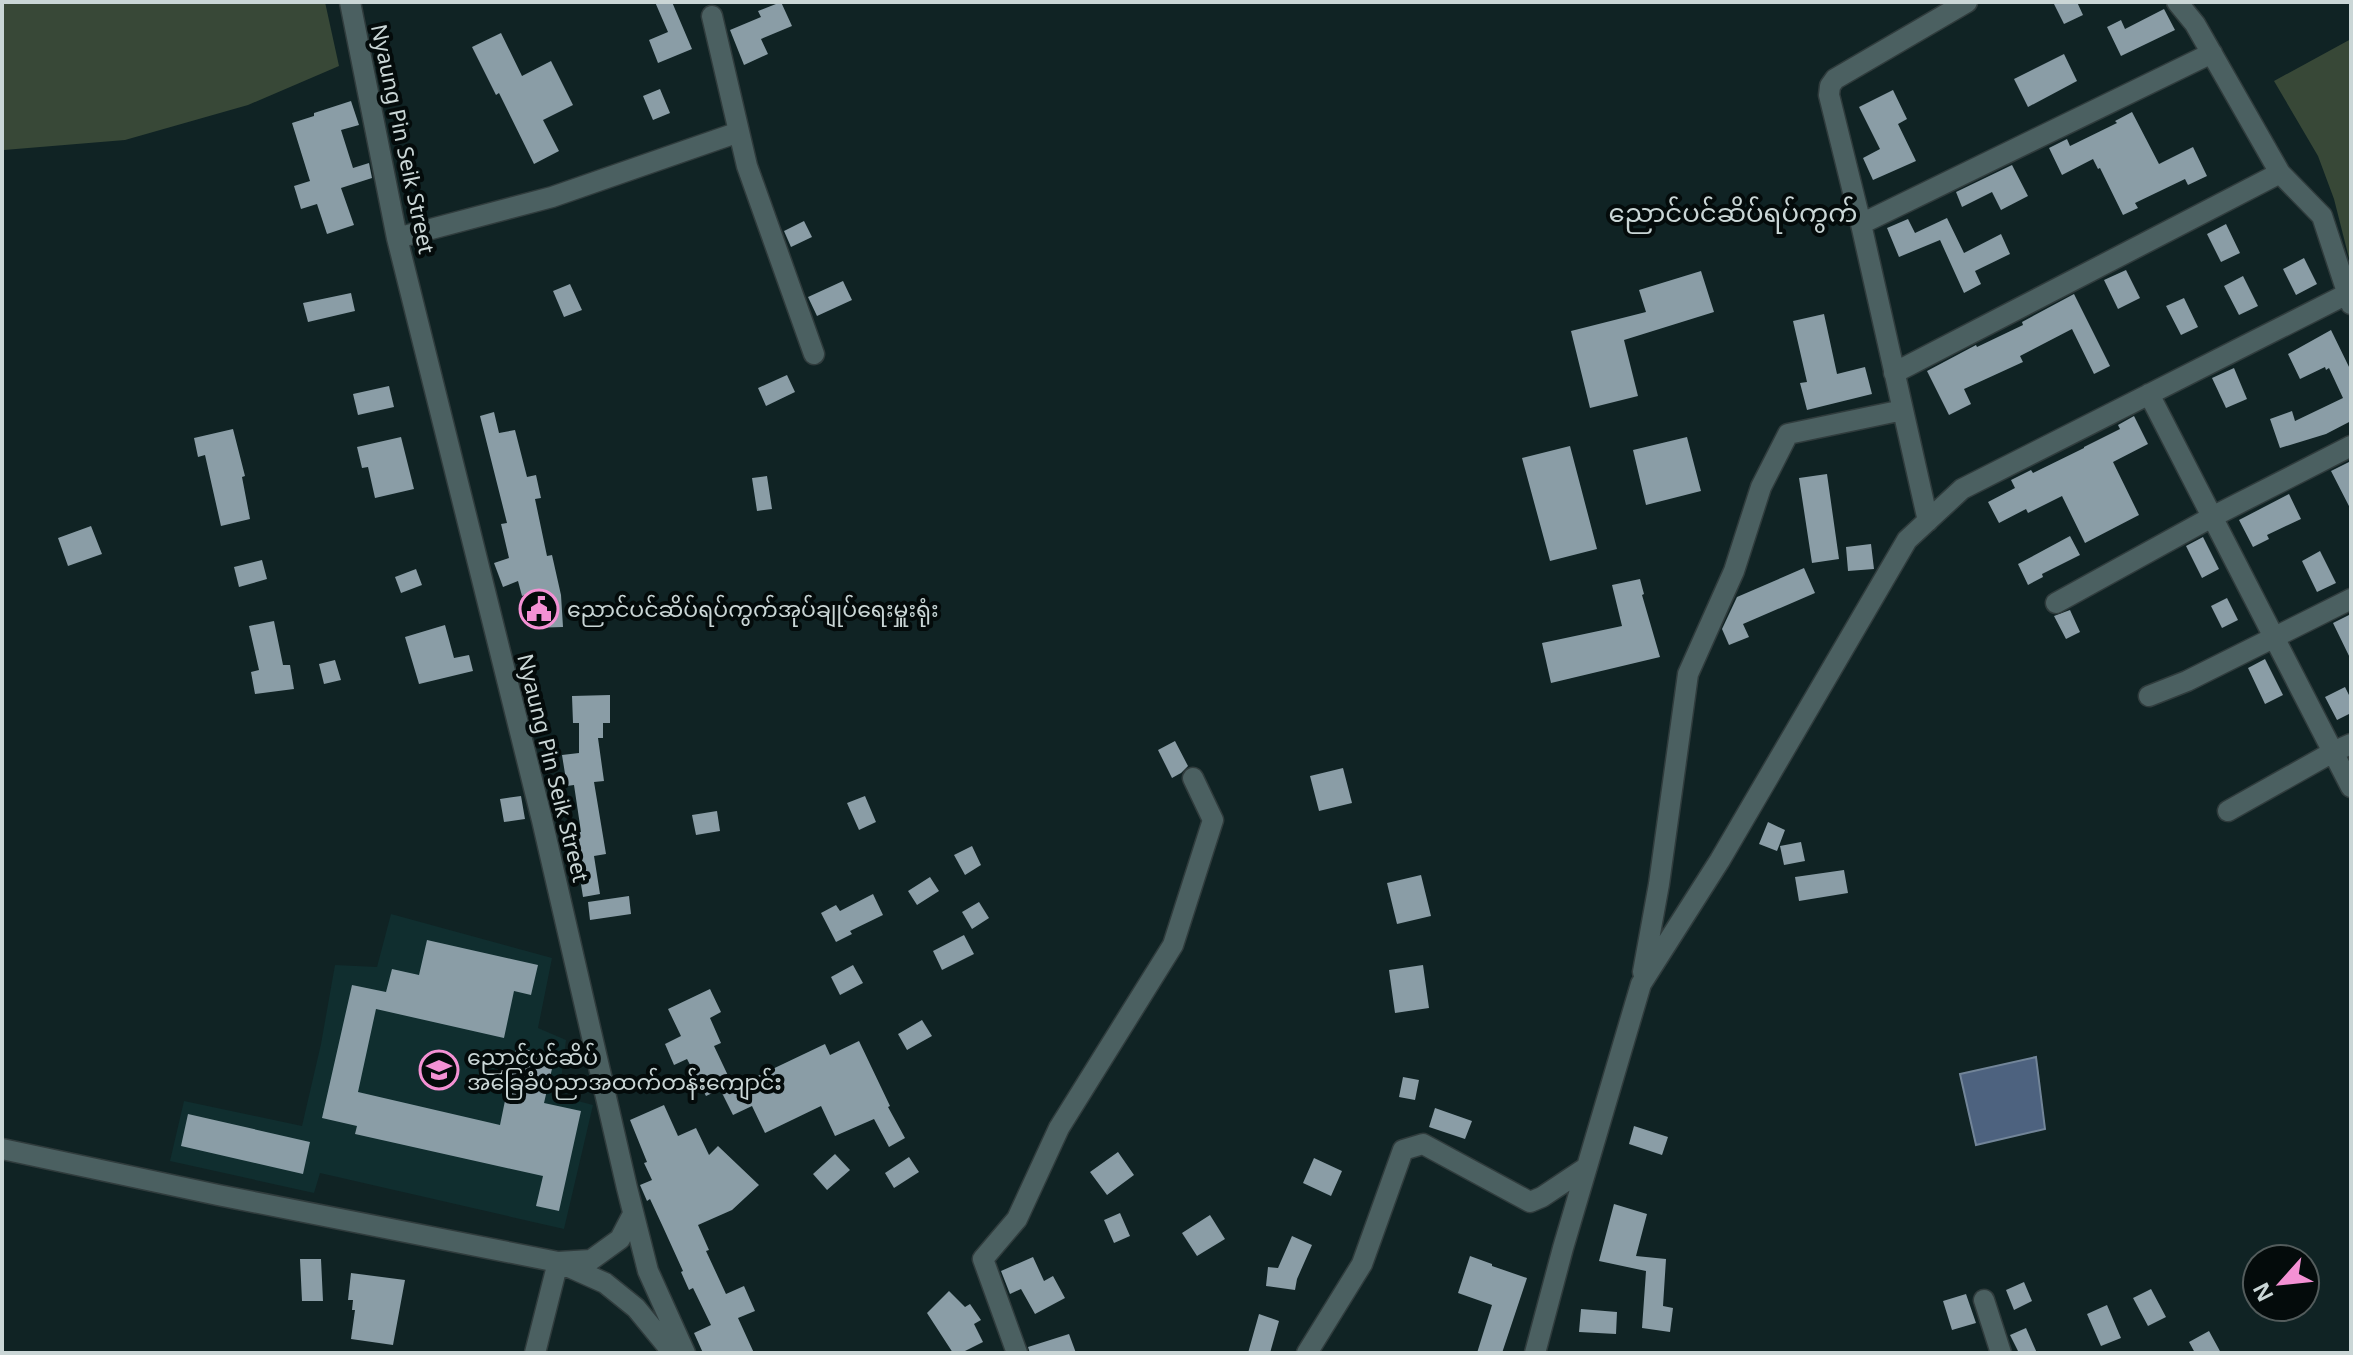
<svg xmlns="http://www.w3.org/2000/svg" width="2353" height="1355" font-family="Georgia,'Noto Sans Myanmar',serif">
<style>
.built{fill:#102e2f}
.green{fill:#384837}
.water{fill:#4d627f;stroke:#728599;stroke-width:2}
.building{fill:#8a9da6}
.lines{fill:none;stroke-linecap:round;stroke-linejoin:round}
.minor-casing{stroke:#303c3d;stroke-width:23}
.minor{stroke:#4b6061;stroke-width:20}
.labels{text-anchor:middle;stroke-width:8;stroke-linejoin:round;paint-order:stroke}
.street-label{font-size:22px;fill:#cad6d6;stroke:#040b0b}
.poi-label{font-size:22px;fill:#cad6d6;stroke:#040b0b;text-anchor:start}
.quarter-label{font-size:26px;fill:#cad6d6;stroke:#040b0b}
</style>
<rect width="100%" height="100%" fill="#102324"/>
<!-- built -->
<path class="built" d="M391,914L552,958L538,1028L566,1040L559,1096L593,1105L564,1229L320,1173L314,1193L170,1161L184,1101L302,1126L321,1044L335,965L377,967Z"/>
<!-- green -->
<path class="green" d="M2,2H325L339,66L248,105L125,140L4,150L2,149Z
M2351,39V266L2334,199L2318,156L2274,81Z"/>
<!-- water -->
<path class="water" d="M2036,1057L2045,1129L1976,1145L1960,1074Z"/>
<!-- building -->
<path class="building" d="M655,2H672L692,49L658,63L649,40L668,32Z
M781,2L792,26L761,39L768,54L744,65L730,30L761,17L758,11Z
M2053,2H2077L2083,15L2064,24Z
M2164,9L2175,30L2121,56L2107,27L2121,20L2125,29Z
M501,33L522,76L551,61L573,105L543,120L559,151L534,164L499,93L496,95L472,47Z
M2064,54L2077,81L2028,107L2014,79Z
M660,89L670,113L653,120L643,96Z
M1893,90L1907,119L1898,124L1916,161L1873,180L1863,158L1880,149L1859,107Z
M351,101L359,125L341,130L353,168L369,163L372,178L341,188L354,225L327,234L317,204L301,209L294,186L310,181L292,123L314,116V113Z
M2132,112L2159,164L2193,147L2207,176L2188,185L2185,179L2135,203L2138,208L2123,215L2100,168L2098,169L2093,159L2062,175L2049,148L2067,139L2070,146L2117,123L2115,121Z
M2012,165L2028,196L2001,210L1992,192L1962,207L1956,192Z
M1947,218L1964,253L2001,234L2010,254L1975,271L1981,284L1964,293L1940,240L1899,257L1887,228L1908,219L1915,233Z
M804,221L812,237L791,247L784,231Z
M2226,224L2240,253L2221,262L2207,234Z
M2304,258L2317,284L2296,295L2283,269Z
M2126,270L2140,298L2118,309L2104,280Z
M1701,271L1714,312L1624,340L1638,396L1590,408L1571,331L1646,312L1639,290Z
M2243,276L2258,306L2239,315L2224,286Z
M843,281L852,300L817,316L808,297Z
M570,284L582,310L564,317L553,291Z
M351,293L355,311L308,322L303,303Z
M2074,294L2110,366L2094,374L2072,329L2020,356L2023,362L1964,389L1971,404L1949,415L1927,371L1976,345L1977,347L2023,325L2022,322Z
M2184,298L2198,327L2181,335L2166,306Z
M1824,314L1837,374L1865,367L1872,394L1807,410L1800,383L1807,382L1793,321Z
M2331,330L2351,371V421L2326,434L2280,448L2270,419L2292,411L2295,421L2343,398L2329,368L2326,370L2325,367L2300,379L2288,354Z
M2234,368L2247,399L2226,408L2212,378Z
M787,375L795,392L766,406L758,388Z
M389,386L394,407L358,415L353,394Z
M494,412L499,433L515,430L527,477L536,475L541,498L535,499L547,556L552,555L561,595L563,627L531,628L528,594L522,596L518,581L503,587L494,563L509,558L501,524L507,523L480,416Z
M2134,416L2148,444L2113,462L2139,515L2085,543L2062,496L2028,513L2026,509L1999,523L1988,502L2015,488L2011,480L2031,470L2033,473L2084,448V447L2120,429L2118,425Z
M233,429L245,476L242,477L250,519L221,526L205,455L198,457L194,438Z
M401,437L414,489L375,498L368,467L362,468L357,447Z
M1687,437L1701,491L1646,505L1633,450Z
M1570,446L1597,549L1550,561L1522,458Z
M2351,461V510L2331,471Z
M1827,474L1839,559L1812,563L1799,478Z
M767,476L772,509L757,511L752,478Z
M2289,494L2301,519L2267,535L2269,539L2253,547L2239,520Z
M91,526L102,554L68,566L58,538Z
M2070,536L2080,555L2042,574L2043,577L2028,585L2018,564Z
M2203,537L2219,569L2202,578L2186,546Z
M1871,544L1874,569L1848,571L1846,547Z
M2320,551L2336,583L2317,592L2302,561Z
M262,560L267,579L239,587L234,567Z
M1804,568L1815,593L1743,624L1749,637L1729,645L1722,629L1737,597Z
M416,569L422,585L401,593L395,577Z
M1640,579L1644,594L1642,595L1660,657L1551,683L1542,643L1622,626L1612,585Z
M2227,598L2238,620L2222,628L2211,606Z
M2070,610L2080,632L2066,639L2054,616Z
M2351,614V660L2333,623Z
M274,621L283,665H290L294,689L255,694L251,672L259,670L249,626Z
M445,625L454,658L469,655L473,671L419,684L405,637Z
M2265,659L2283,695L2265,704L2248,668Z
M335,660L341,680L324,684L319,664Z
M2345,687L2351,699V713L2337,720L2325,697Z
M610,695V723H603V738H598L604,781L594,782L606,854L594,856L600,894L583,897L577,859H572L568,834L581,832L574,785L567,786L562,755L579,753V723H573L572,696Z
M1175,741L1188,766L1181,773L1172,778L1158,750Z
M1343,768L1352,803L1319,811L1310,776Z
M521,796L525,819L504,822L500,799Z
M865,796L876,822L859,830L847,803Z
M717,811L720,831L696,835L692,815Z
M1768,822L1785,830L1777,851L1759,844Z
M1801,842L1805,861L1784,865L1780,846Z
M972,846L981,865L965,875L954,855Z
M1844,870L1848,893L1799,901L1795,877Z
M1421,875L1431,916L1397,924L1387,883Z
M930,877L939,891L917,905L908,891Z
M873,894L883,915L850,931L852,934L836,942L821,913L836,905L840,911Z
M629,896L631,914L590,920L588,902Z
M979,902L989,918L972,929L962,912Z
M964,935L974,954L942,970L933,951Z
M427,940L538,965L531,995L514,991L504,1038L376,1009L358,1092L500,1125L516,1047L555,1056L544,1103L581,1111L559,1211L536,1206L543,1176L355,1134L357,1126L322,1118L352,985L386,992L392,969L419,975Z
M853,965L863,983L840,995L831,977Z
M1423,965L1429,1008L1395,1013L1389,970Z
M710,989L721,1012L710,1018L721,1043L714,1046L732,1084L706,1096L687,1059L674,1065L665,1044L681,1036L668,1009Z
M922,1020L932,1036L907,1050L898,1034Z
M859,1041L890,1106L888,1107L905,1138L889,1147L874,1119L835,1136L821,1106L765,1133L752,1106L733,1115L722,1093L825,1044L830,1055Z
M1403,1077L1419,1080L1415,1100L1399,1097Z
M664,1105L678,1136L696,1128L709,1155L718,1146L759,1185L732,1210L698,1225L709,1250L706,1251L726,1294L744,1286L755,1311L738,1318L754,1353H703L694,1333L711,1325L693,1288L689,1290L681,1272L683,1271L663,1227L650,1199L647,1201L640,1185L652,1180L644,1163L647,1162L630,1120Z
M1435,1108L1472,1121L1465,1139L1429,1127Z
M188,1114L310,1142L303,1174L181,1146Z
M1634,1126L1668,1137L1662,1155L1629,1144Z
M1118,1152L1134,1175L1107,1195L1090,1172Z
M835,1154L850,1170L827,1190L813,1174Z
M909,1157L919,1172L894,1188L885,1173Z
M1314,1158L1342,1171L1331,1196L1303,1183Z
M1614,1204L1647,1214L1636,1256L1666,1259L1663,1306L1673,1308L1670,1332L1642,1328L1646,1271L1599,1261Z
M1120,1213L1130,1236L1114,1243L1104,1220Z
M1210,1215L1225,1239L1197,1256L1182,1233Z
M1292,1236L1312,1245L1297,1279L1295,1290L1266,1286L1268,1267L1278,1268Z
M1470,1256L1492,1264V1266L1527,1278L1502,1353H1477L1492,1305L1458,1293Z
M1033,1257L1044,1281L1053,1276L1065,1298L1035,1314L1021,1289L1010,1294L1001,1271Z
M300,1259H321L323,1301H302Z
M351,1273L405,1280L393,1345L351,1339L355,1310H352L353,1300H348Z
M2024,1282L2032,1301L2014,1310L2006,1290Z
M2151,1289L2166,1317L2148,1326L2133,1298Z
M949,1291L965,1307L970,1304L981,1320L974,1324L983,1342L961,1353H953L927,1313Z
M1966,1294L1976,1323L1952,1330L1943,1301Z
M2107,1305L2121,1338L2101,1346L2087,1314Z
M1581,1309L1617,1312L1616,1334L1579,1332Z
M1259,1314L1279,1321L1270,1353H1248Z
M2026,1328L2037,1353H2019L2010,1335Z
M2209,1331L2221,1353H2195L2189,1342Z
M1069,1334L1076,1353H1030L1028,1347Z"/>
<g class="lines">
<!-- minor casing -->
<g class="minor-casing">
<path id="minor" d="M350,2L397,238L542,820L627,1188L648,1271L685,1353
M2177,2L2195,24L2280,173L2322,216L2351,304
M712,16L747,166L814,354
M1861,224L2212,53
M397,238L552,197L739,132
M1894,373L2280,173
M2149,394L2351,787
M1928,521L1861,224L1829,95L1830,86L1835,79L1967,2
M2056,603L2212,517L2351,446
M2149,696L2187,681L2351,599
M2228,811L2333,752L2351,744
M1643,972L1659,884L1688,674L1734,571L1761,487L1788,434L1903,410
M2,1149L218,1195L558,1262L605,1283L636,1308L673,1353
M1984,1300L2001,1353
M535,1353L558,1262L591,1260L620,1239L633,1214
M1017,1353L983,1259L1017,1219L1059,1128L1173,945L1213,820L1193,778
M1307,1353L1362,1264L1403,1150L1423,1144L1530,1202L1542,1197L1587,1167
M1535,1353L1563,1248L1641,984L1720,860L1907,540L1962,489L2351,292"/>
</g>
<!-- minor -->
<use href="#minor" class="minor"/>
</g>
<!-- icons -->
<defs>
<g id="civic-ring" transform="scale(2)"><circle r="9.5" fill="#040b0b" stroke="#f491d4" stroke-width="1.5"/><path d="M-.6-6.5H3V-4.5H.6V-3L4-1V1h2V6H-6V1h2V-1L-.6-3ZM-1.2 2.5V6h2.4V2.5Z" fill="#f491d4"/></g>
<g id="school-ring" transform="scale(2)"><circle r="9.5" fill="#040b0b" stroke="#f491d4" stroke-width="1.5"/><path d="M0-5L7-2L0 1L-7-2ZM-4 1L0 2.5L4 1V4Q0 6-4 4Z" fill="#f491d4"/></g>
</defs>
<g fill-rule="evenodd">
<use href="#civic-ring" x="539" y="609"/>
<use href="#school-ring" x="439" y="1070"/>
</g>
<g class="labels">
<!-- street labels -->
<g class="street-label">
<text transform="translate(403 139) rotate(78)" y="8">Nyaung Pin Seik Street</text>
<text transform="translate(553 768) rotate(76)" y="8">Nyaung Pin Seik Street</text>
</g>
<!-- poi labels -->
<g class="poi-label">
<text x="567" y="617">ညောင်ပင်ဆိပ်ရပ်ကွက်အုပ်ချုပ်ရေးမှူးရုံး</text>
<text x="467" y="1065">ညောင်ပင်ဆိပ်<tspan x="467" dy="25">အခြေခံပညာအထက်တန်းကျောင်း</tspan></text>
</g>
<!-- quarter labels -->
<g class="quarter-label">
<text x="1733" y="222">ညောင်ပင်ဆိပ်ရပ်ကွက်</text>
</g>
</g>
<!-- border -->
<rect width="2353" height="1355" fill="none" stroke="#cad6d6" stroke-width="8"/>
<!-- north arrow -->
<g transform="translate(2281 1283) rotate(243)"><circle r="38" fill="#040b0b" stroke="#535c5c" stroke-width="2"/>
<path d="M0-6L14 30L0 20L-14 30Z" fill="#f491d4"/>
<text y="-12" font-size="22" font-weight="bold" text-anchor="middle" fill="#cad6d6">N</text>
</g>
</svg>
